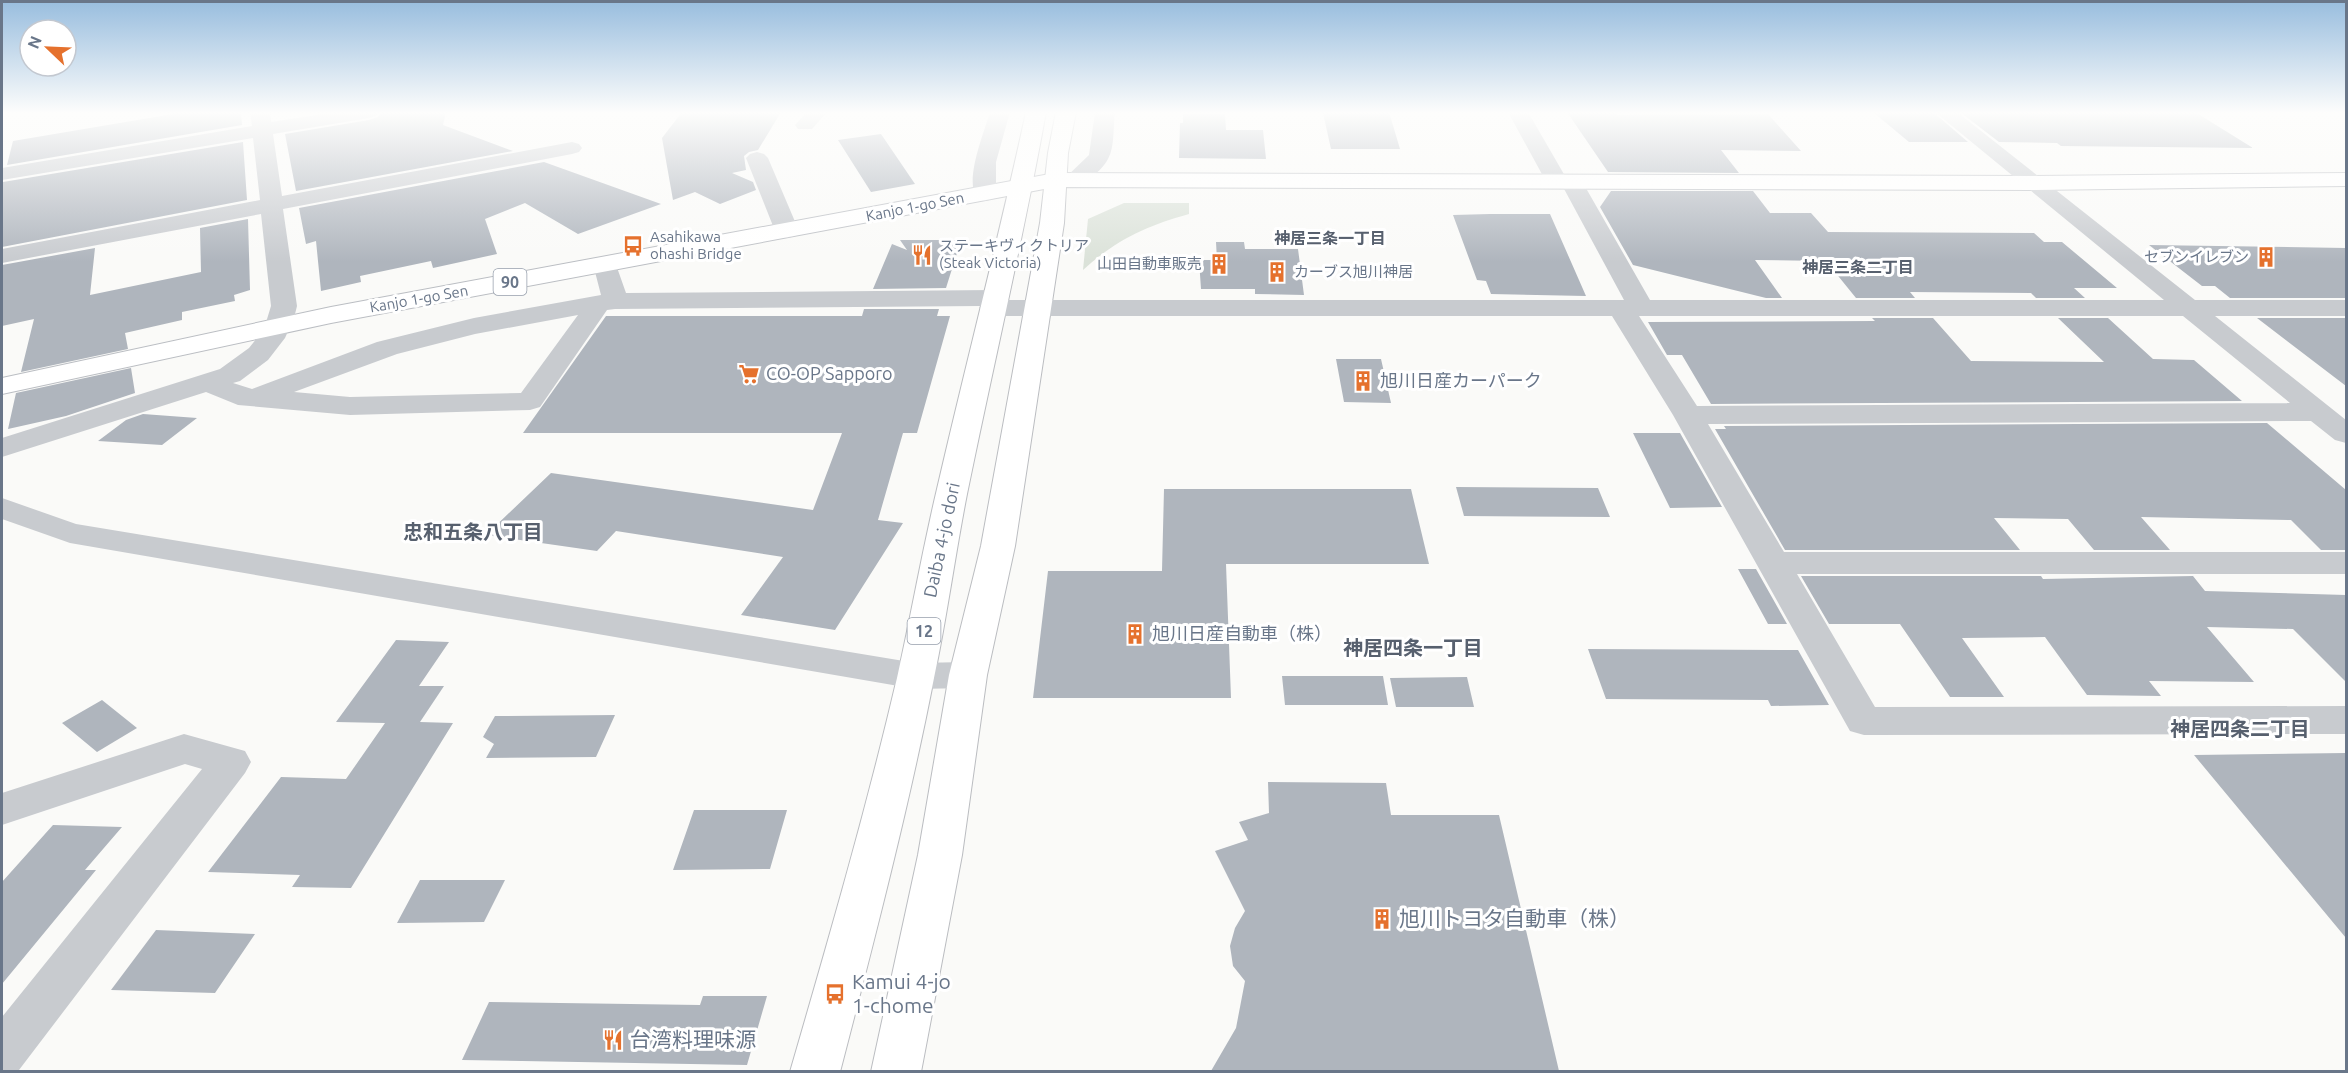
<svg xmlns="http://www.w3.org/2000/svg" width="2348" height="1073" font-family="Ubuntu,'Noto Sans JP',sans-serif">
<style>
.green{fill:#dbe2d9}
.building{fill:#afb5bd}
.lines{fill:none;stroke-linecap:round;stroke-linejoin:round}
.major-casing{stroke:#bbbec3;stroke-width:2}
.highway-casing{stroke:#bbbdc1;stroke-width:2}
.minor{fill:#c8cbcf;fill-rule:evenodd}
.major{fill:#fff;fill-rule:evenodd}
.highway{fill:#fff;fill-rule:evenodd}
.labels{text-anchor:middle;stroke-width:6;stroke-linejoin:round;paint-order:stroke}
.far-street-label{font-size:15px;fill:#697689;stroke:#fff}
.far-poi-label{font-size:15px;fill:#697689;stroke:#fff;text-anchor:start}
.far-neighbourhood-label{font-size:16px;font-weight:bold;fill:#57606e;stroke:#fff}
.shield{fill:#fff;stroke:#969fac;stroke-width:1.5}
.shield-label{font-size:16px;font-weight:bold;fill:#697689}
.poi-label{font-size:18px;fill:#697689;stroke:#fff;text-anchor:start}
.street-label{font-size:18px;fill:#697689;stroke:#fff}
.neighbourhood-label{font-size:20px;font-weight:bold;fill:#57606e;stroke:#fff}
.near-poi-label{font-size:21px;fill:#697689;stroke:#fff;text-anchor:start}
</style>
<rect width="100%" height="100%" fill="#fafaf8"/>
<!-- green -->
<path class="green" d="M1124,203H1189V214C1146,226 1116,240 1083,270L1088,219Z"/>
<!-- building -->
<path class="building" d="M173,112H241L242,125L7,165L13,141L173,114Z
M381,112H446L443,125L513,151L296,191L285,134L369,120L378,117Z
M682,112H781L758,150L749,152L744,156L746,170L732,173L753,182L756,190L720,204L695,192L673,200L662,138Z
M1345,112H1389L1400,149H1331L1323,113Z
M1567,112H1615L1617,115L1768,114L1801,151L1721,150L1739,173L1608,172Z
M1873,112H1933L1968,142H1909Z
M1960,112H2195L2253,148L2061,146L2057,143L1999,142Z
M1183,114H1225L1226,130H1263L1266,159L1179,158L1180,123H1183Z
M881,134L915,184L871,192L838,140Z
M243,142L247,200L2,247L3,182Z
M544,162L661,204L578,234L525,203L485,219L497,254L433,268L431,261L360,276L361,282L321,291L316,241L306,244L299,208Z
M1611,191H1753L1770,213H1811L1828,232L2034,233L2044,242H2062L2117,288H2074L2085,298H2036L2031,293L1910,292L1915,298H1856L1826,261L1755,260L1782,298H1766L1633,265L1600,207Z
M1490,214H1550L1586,296L1491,294L1486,281L1477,280L1453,215Z
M248,219L250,290L234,295L235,301L182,312V320L125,333L128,349L21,372L34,319L2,326V265L95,248L90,295L201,272L200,228Z
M900,240H961L946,288L873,289L892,244L907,250Z
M1216,242H1244L1245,249H1298L1304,295L1255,294V289H1201L1199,260H1217Z
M2149,245L2346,248V298H2230L2215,286H2202Z
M864,309H939L937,316H950L917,433H903L878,520L903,523L835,630L741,615L783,557L616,531L597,551L486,535L551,473L813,510L842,433H523L606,316H862Z
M1872,318H1933L1971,361L2104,362L2058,318H2108L2153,359L2194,360L2242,401L1711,404L1682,355H1667L1648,322L1875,321Z
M2257,318H2346V386Z
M1336,359H1381L1391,403L1344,402Z
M131,368L135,393L66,416L8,429L16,393Z
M143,414L197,418L162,445L98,441L126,420Z
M2267,423L2346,490V550H2321L2291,520L2141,517L2170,550H2094L2068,519L1994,518L2020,550H1785L1715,429H1726L1724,426Z
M1633,433H1680L1722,507L1670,508Z
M1456,487L1598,488L1610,517L1464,516Z
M1164,489H1411L1429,564H1226L1231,698H1033L1048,571H1162Z
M1738,569H1756L1787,624H1768Z
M1801,576H2041L2043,579L2193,576L2205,591L2346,595V682L2293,629L2207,627L2254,682L2149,681L2161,696L2087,695L2045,637L1962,638L2004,697H1950L1900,624H1829Z
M396,640L449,642L419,686H444L420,722L453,723L351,888L292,887L300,875L208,872L281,777L346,779L385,723L336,722Z
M1588,649L1798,650L1829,705L1771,706L1768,700L1606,699Z
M1282,676H1383L1388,705H1285Z
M1467,677L1474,707H1396L1390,678Z
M102,700L137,728L97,752L62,723Z
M615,715L596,757L486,758L494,744L483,737L495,716Z
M2346,753V938L2194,755Z
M1268,782L1386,783L1391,815H1499L1559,1071H1211L1236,1028L1245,981L1233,966L1230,946L1235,928L1245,911L1215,851L1248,840L1239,822L1269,813Z
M694,810H787L770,869L673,870Z
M53,825L122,827L85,870H96L2,984V882Z
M420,880H505L484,922L397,923Z
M156,930L255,934L215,993L111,990Z
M703,996H767L747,1065L462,1060L489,1002L700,1005Z"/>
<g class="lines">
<!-- major casing -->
<g class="major-casing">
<path id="major" d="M1055,173L2034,176L2346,173V186L2034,190L1055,187L331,323L2,394V378L331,307Z"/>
</g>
<!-- highway casing -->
<g class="highway-casing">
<path id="highway" d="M1026,112H1046C1023,240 993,366 967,494C955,555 947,617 934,678C908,811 874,941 840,1072H790C828,941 866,811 897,678C911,616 922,552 937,489C966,363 999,238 1026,112Z
M1056,112H1076L1068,153L1064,223L1015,546L987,675L962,855L921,1072H871L918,855L949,675L981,546L1040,223L1048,153Z"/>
</g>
<!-- minor -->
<path class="minor" d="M250,112H270L271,122L336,112H379L376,116L369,118L273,134L282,196L572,142L579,144L582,148L579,152L572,154L283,209L297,306L294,318L285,338L268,360L240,381L233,383L252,389L377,342L474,318L601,295L593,264L596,259L605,257L614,259L626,293L994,290L1003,293L1007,298L1005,300H1624L1563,187H1549L1508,112H1528L1565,176H1579L1650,300H2164L1935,112H1957L2195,300H2346V316H2215L2346,420V443L2335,440L2311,421L1708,424L1784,552H2346V574H1797L1875,707L2346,706V734L1864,735L1850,731L1673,415L1612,316H992L983,313L979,308L981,306L615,309L607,310L540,407L530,410L350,415L238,405L206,392L2,457V438L220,369L249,348L264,329L271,306L261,214L2,263V249L260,200L253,138L2,180V168L252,126ZM578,315L521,393L350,397L294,392L397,354L475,334ZM1639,316H2183L2290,403L1697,406Z
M807,112H827L812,129H798L795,125Z
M990,112H1010L996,162V194L993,199L985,201L977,199C964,180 984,133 990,112Z
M1095,112H1115C1113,125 1115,147 1108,159C1101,172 1082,187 1067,184L1064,179L1089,155Z
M757,152L764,154L768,158L799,231L795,236L787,238L779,236L775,231L746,158L750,154Z
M2,498L76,524L916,663L968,662L981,666L987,675L981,684L968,688L916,689L70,543L2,519Z
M184,734L245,751L251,762L245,773L19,1070L2,1072V1017L202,769L185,764L2,825V793Z"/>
<!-- major -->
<use href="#major" class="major"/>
<!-- highway -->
<use href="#highway" class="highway"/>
</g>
<!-- sky -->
<linearGradient id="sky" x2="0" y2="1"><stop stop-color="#98bdde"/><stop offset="0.43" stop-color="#fdfdfc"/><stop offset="1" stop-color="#fdfdfc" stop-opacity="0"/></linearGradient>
<rect width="2348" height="262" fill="url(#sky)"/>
<!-- icons -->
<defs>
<g id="bus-bare" transform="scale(1.62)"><path d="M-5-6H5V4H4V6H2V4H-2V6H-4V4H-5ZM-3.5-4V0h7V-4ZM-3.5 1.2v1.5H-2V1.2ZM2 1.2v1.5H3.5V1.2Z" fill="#e5712d" stroke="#fff" stroke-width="2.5" paint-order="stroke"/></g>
<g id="restaurant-bare" transform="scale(1.62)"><path d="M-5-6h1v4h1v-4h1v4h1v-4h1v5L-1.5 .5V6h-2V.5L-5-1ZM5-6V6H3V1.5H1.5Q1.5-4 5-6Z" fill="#e5712d" stroke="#fff" stroke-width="2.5" paint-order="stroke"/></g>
<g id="building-bare" transform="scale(1.62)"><path d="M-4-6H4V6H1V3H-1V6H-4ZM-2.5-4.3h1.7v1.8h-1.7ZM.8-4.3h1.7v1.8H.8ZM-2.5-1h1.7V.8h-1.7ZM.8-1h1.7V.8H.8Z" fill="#e5712d" stroke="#fff" stroke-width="2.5" paint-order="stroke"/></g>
<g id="supermarket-bare" transform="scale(1.62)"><path d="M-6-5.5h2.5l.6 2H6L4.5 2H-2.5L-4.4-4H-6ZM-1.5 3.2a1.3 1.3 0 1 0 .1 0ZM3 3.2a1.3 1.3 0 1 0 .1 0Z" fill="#e5712d" stroke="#fff" stroke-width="2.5" paint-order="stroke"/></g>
</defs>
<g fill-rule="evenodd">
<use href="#bus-bare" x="633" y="246"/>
<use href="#restaurant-bare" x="922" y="255"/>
<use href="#building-bare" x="2266" y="257"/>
<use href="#building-bare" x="1219" y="264"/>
<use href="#building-bare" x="1277" y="272"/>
<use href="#supermarket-bare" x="749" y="374"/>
<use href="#building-bare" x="1363" y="381"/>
<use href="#building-bare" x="1135" y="634"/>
<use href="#building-bare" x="1382" y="919"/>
<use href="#bus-bare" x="835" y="994"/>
<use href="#restaurant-bare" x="613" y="1040"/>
</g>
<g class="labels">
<!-- far-street labels -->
<g class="far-street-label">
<text transform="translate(915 207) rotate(-11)" y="5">Kanjo 1-go Sen</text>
<text transform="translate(419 299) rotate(-10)" y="5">Kanjo 1-go Sen</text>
</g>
<!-- far-poi labels -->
<g class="far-poi-label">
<text x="650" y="242">Asahikawa<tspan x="650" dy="17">ohashi Bridge</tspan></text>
<text x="939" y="251">ステーキヴィクトリア<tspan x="939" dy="17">(Steak Victoria)</tspan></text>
<text x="2249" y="262" text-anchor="end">セブンイレブン</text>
<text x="1202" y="269" text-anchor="end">山田自動車販売</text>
<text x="1294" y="277">カーブス旭川神居</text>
</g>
<!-- far-neighbourhood labels -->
<g class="far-neighbourhood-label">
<text x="1330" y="244">神居三条一丁目</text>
<text x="1858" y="273">神居三条二丁目</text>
</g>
<!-- shield labels -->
<g class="shield">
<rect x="493.5" y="269" width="33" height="26" rx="4.5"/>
<rect x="907.5" y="618" width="33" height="26" rx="4.5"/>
</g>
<g class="shield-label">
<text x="510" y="288">90</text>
<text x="924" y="637">12</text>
</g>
<!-- poi labels -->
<g class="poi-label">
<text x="766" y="380">CO-OP Sapporo</text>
<text x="1380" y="387">旭川日産カーパーク</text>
<text x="1152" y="640">旭川日産自動車（株）</text>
</g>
<!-- street labels -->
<g class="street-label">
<text transform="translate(942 540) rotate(-78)" y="6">Daiba 4-jo dori</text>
</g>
<!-- neighbourhood labels -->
<g class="neighbourhood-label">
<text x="473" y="539">忠和五条八丁目</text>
<text x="1413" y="655">神居四条一丁目</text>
<text x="2240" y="736">神居四条二丁目</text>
</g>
<!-- near-poi labels -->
<g class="near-poi-label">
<text x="1399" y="926">旭川トヨタ自動車（株）</text>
<text x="852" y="989">Kamui 4-jo<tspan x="852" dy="24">1-chome</tspan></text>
<text x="630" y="1047">台湾料理味源</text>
</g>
</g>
<!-- border -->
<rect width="2348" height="1073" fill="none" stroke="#697689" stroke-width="6"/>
<!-- north arrow -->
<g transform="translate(48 48) rotate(293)"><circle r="28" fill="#ffffff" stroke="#c3c8d0" stroke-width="1.5"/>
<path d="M0-4.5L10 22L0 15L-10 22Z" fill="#e5712d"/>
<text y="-9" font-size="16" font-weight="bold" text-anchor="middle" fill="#697689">N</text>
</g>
</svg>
